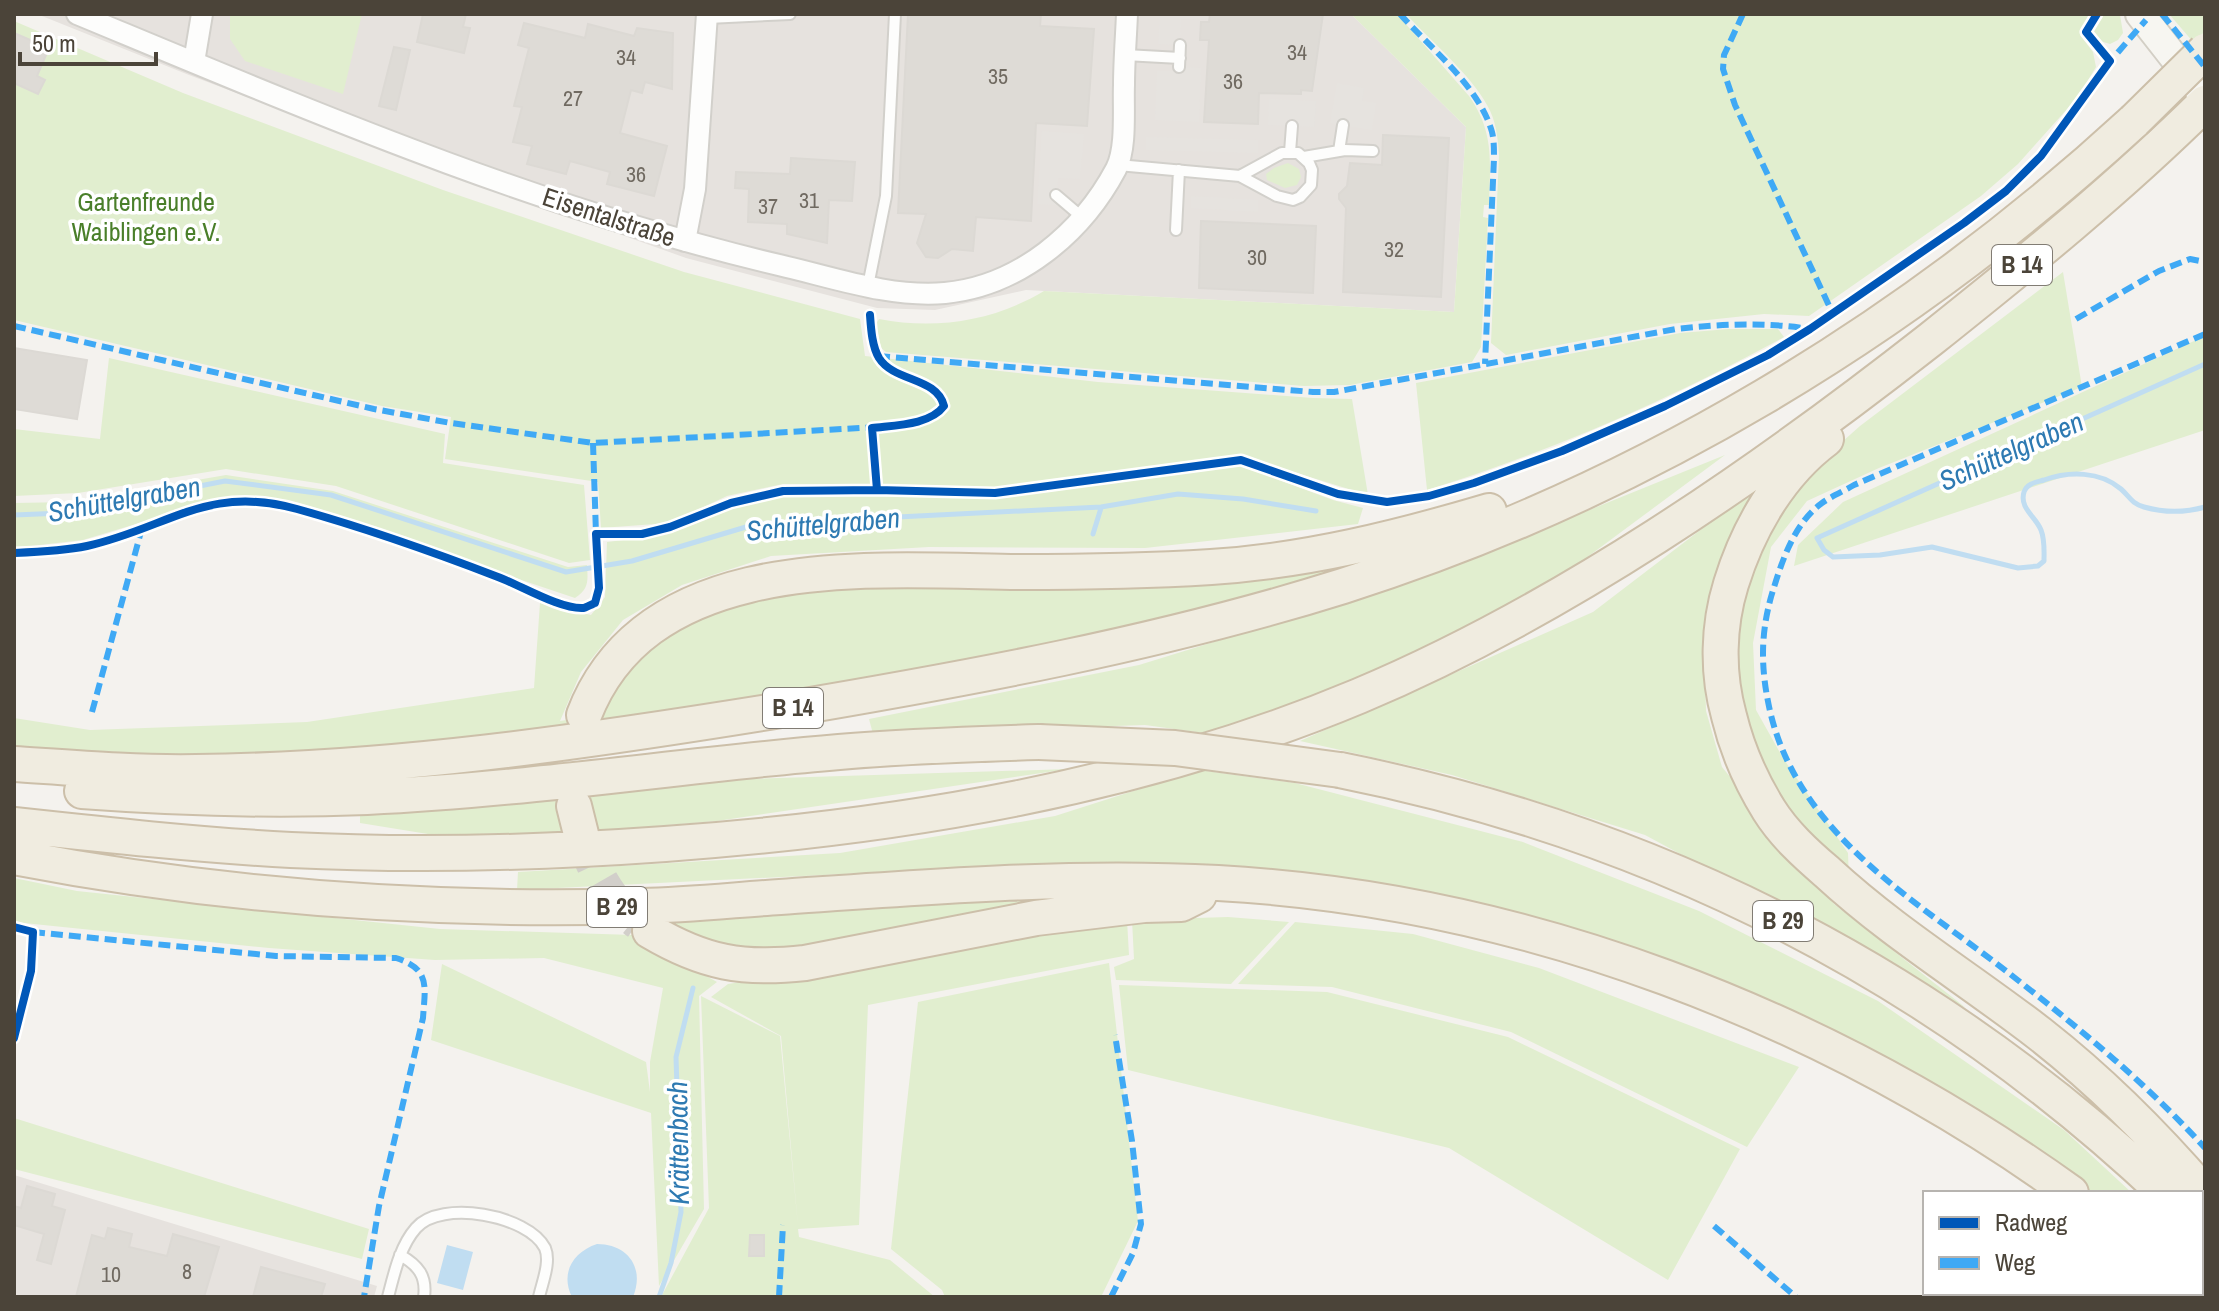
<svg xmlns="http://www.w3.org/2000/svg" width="2219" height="1311" font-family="'Archivo Narrow',sans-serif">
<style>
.industrial{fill:#e6e2de}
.green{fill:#e1eecf}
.parking{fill:#e6e3df}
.water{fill:#c0ddf1}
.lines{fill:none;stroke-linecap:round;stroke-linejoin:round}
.stream{stroke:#c0ddf1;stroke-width:5}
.building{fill:#dedbd6;stroke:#dcd9d4;stroke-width:2}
.trunk-tunnel{stroke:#d2cfca;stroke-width:34;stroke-dasharray:34 17;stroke-linecap:butt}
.service-casing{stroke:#d2d0cb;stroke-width:14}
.minor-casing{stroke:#d2d0cb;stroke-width:24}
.secondary-casing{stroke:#d3cfc5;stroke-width:32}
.trunk-casing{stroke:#ccbfa9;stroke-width:38}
.service{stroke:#fdfdfc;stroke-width:10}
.minor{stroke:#fdfdfc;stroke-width:20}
.secondary{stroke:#f7f6f1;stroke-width:28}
.trunk{stroke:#f0ece0;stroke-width:34}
.trunk-bridge-casing{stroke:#ccbfa9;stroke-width:38;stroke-linecap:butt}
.trunk-bridge{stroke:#f0ece0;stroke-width:34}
.quiet{stroke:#3fa9f5;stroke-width:6;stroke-dasharray:12 6;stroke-linecap:butt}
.cycleway-casing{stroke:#fff;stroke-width:13}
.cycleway{stroke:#0057b8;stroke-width:8}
.labels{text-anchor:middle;stroke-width:7;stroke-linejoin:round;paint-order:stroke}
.number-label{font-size:22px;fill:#706a61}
.shield{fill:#fff;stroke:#817c74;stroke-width:2}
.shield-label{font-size:24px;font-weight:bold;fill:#4b4439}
.park-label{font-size:26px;fill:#4a7f2a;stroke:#fff}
.street-label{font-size:26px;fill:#4b4439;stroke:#fff}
.water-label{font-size:28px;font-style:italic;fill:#2e7ab2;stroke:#fff}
</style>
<rect width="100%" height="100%" fill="#f4f2ee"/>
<!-- industrial -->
<path class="industrial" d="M37,14H1351L1466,127L1454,312L1026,290L935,310L877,308L686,258L449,173L189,75Z
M14,1175L377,1286L374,1297H14Z"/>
<!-- green -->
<path class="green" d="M230,14H362L343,94L245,61L230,39Z
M1351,14H1397L1469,96C1495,133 1490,163 1489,205H1484L1483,217L1488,218L1481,347L1472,362L1350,385L1304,386L886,352L881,348L876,324L879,319C936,330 994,321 1044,291L1454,312L1466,127Z
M1406,14H2089L2080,35L2093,52L2096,67L2077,98L2018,164L1981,196L1809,316L1764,314L1670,324L1506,355L1491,343L1499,155C1498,138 1496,120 1487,105C1471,75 1430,40 1406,14Z
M2100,14L2120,15L2123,33L2118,40L2110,44L2100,41L2091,30Z
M2169,14H2205V31L2194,43Z
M14,21L183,93L443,190L684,272L860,319L865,356L1098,382L1313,398L1352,399L1368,495L1242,456L994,488L783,484L727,496L669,523L601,528L598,482L445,459L451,417L382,406L14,320Z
M1288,163L1299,169L1301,177L1297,185L1285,188L1267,180L1266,174L1274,168Z
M2063,272L2082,387L1879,468L1807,501L1771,547L1753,643L1756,710L1783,758L1848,853L1849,881L1778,808L1737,718L1732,635L1757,545L1798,481L1860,426Z
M1729,329H1778L1784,337C1669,400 1552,451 1427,490L1416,383L1680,333Z
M2205,336V430L1794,566L1798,545L1843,502Z
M109,358L445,434L443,463L584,485L590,560L569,563L336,486L226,469L78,493L14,496V429L100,439Z
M1725,455L1547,587L1365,679L1218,735L1145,725L873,734L869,719L1139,665L1424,577Z
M1236,464L1333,500L1363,508L1358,524L1145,548L929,547L771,556L682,585L623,620L581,672L560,721L593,716L639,645L754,592L1374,551L1332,574L1226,608L910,674L485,741L224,759L14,751V718L90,730L307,722L534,688L540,603L591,615L605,597L607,542L640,538L676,529L734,506L787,495L998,498Z
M1775,473L1705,673L1706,711L1722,767L1834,904L1966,1008L1645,835L1452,775L1300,741L1593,612Z
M226,475L333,491L568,567L587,565C588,581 589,589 575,598L300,506L253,496L219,499L83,540L14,548V503L70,502Z
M1069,769L717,821L596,831L589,794L745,779Z
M1199,770L1295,783L1523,842L1699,911L1878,1001L2064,1130L2132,1193H2093L2062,1167L1833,1032L1589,934L1355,881L1261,871L1046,864L517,890L518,872L840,853L1055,816Z
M557,798L562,832L434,835L360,823V813Z
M14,878L77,891L440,929L633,935L717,982L699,996L704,1209L659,1286L651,1113L431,1040L442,964L646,1062L650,1092V1062L663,988L544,958L435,960L269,948L14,922Z
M1128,896L755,956L664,924L835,909Z
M1228,917L1289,922L1231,984L1116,980L1114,967L1134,959L1132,920Z
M1127,920L1129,955L868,1005L859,1225L798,1229L799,1237L890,1260L935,1297H661L709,1208L701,996L780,1036L798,1226L781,1036L711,997L728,984Z
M1295,922L1413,934L1539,968L1799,1067L1747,1147L1511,1032L1332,987L1238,984Z
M1109,963L1138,1221L1101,1297H945L942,1290L891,1249L918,1002Z
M1119,985L1327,992L1508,1037L1740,1149L1668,1280L1449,1148L1128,1070Z
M14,1118L369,1229L362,1259L14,1169Z"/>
<!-- parking -->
<path class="parking" d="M1160,14H1208V20L1181,19L1180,45L1158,44Z
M1179,67L1201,68L1199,122L1155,120L1157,71H1179Z
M1337,83L1364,88L1362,101L1376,103L1372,130L1330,123Z
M1269,99L1316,101L1314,127L1268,125Z
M1042,131L1084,134L1080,179L1058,178L1056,205L1037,204Z
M1146,137L1258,140V153L1146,150Z
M1191,196L1258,200V212L1191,208Z"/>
<!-- water -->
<path class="water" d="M597,1244C628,1244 645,1268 633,1297H572C560,1273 573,1252 597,1244Z
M447,1245L473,1252L463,1290L437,1283Z"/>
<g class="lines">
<!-- stream -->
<path class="stream" d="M2205,364L1817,538L1824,550L1833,557L1880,555L1932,547L2018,568L2038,566L2044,561C2044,551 2045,540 2041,530C2036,517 2019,508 2024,492C2027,483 2037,482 2044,480C2069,471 2100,471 2121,489C2130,497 2131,503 2144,507C2165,513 2184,513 2205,507
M14,515L63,513L225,481L331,495L566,572L632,561L756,524L1101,507L1178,494L1243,499L1316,511
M1093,534L1101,508
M659,1297L671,1263L681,1212L676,1057L693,988"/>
</g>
<!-- building -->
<path class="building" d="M423,14H466L463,27L470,28L464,53L417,42Z
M908,14H1041L1040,26L1094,29L1087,126L1036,123L1031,221L976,217L973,251L952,249L938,258L926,257L917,243L926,214L898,213Z
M1210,14H1323L1312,91L1301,90V94L1259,93L1258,124L1204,122L1209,40H1200L1201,22H1209Z
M524,23L585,38L588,24L634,36L637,28L673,33L672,89L645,82L642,93L631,90L620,133L667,146L654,196L607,184L610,172L570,161L566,174L527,164L532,146L513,142L522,107L514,106L529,48L518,45Z
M14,33L49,48L37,76L45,80L38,94L14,83Z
M394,47L410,50L396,110L379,106Z
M1383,135L1449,138L1441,297L1343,292L1346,208L1339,199V194L1347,186L1350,163L1382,165Z
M791,158L855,162L852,201L829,200L827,243L787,234V224L748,222L749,189L735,188L736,172L790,174Z
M1201,221L1316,226L1313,293L1199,288Z
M14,348L87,360L77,419L14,409Z
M27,1186L55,1194L52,1206L65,1210L51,1264L37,1260L44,1234L14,1225V1206L21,1208Z
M108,1228L132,1234L129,1247L167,1256L173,1234L219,1247L204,1297H76L92,1235L105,1239Z
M750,1235H764V1256H749Z
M261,1267L325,1284L321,1297H253Z"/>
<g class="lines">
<!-- trunk-tunnel -->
<path class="trunk-tunnel" d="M581,834C592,867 609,902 638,923"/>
<!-- service casing -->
<g class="service-casing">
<path id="service" d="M708,18L790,14
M1125,55L1180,58
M1179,67L1180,45
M1339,151L1343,125
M1290,152L1292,126
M1304,157L1345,150L1373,151
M1118,165L1240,176L1277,196L1293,200L1300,197L1311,185L1312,170L1309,163L1298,153H1282L1240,176
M1056,195L1083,218
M1176,230L1179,170
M868,286L886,196L895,14
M400,1255C418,1265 427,1276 424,1297
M388,1297C394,1274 400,1246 416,1228C441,1199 528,1215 545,1248C551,1262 542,1283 539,1297"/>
</g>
<!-- minor casing -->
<g class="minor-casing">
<path id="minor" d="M77,14C306,109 536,208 779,265C832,277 890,298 945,293C1019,286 1082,233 1116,169C1127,148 1123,108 1124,85C1124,62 1126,38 1127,14
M194,62L202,14
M685,241L695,189L707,14"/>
</g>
<!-- secondary casing -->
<g class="secondary-casing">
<path id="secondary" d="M2140,14L2205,97"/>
</g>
<!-- trunk casing -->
<g class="trunk-casing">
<path id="trunk" d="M1826,439C1779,474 1748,529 1731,584C1718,626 1717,673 1729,716C1737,749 1751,781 1769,810C1784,834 1806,854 1827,872C1893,933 1969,979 2040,1034C2100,1081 2155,1136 2205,1194
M584,715C648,549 872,570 1018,572C1082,572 1147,571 1211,567C1306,561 1398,538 1489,511
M14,764C75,768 136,773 196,772C391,770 583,742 775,711C966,679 1158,644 1343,586C1637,493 1908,329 2134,121
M1340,770C1655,833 1931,972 2165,1193
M82,791C177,798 272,801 367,797C525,790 681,765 839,752C905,746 972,744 1039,742
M574,806L581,834
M14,825C106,835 198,845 291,850C415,856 540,853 665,844C901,827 1139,788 1359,696C1561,611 1759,474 1931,339C2025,264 2119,188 2205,103
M14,857C222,897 430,912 641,906C688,905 734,900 780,897C926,887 1072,875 1218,883C1524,900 1823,1015 2071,1193
M650,931C704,963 743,970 805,963L1036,918L1144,905L1181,904L1199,895
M2201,1227L2205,1231
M2195,1293L2199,1297"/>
</g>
<!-- service -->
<use href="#service" class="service"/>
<!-- minor -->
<use href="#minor" class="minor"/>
<!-- secondary -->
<use href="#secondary" class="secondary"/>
<!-- trunk -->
<use href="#trunk" class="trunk"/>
<!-- trunk-bridge casing -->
<g class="trunk-bridge-casing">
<path id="trunk-bridge" d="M2134,121L2205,51
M1039,742L1175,748L1340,770"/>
</g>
<!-- trunk-bridge -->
<use href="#trunk-bridge" class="trunk-bridge"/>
<!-- quiet -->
<path class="quiet" d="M1400,14C1431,49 1479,86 1492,132C1494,140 1494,149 1494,158L1485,364
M1743,14L1724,55L1723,69L1735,105L1832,312
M2162,14L2205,67
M2106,66L2146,20
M2076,319L2159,271L2190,259L2205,262
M14,326L374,409L451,423L593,443L879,427
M2205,334L1854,485C1844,491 1832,496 1822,503C1793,524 1781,564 1771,597C1760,637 1761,671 1770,711C1799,836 1917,901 2010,974C2080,1029 2145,1082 2205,1148
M878,356L1313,392H1334L1676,329C1722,324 1764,322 1810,329
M593,443L596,534
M92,712L142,528
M33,932L276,956L396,958C431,969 425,987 423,1018L379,1206L364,1297
M1714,1226L1796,1297
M779,1297L783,1225
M1111,1297L1133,1253L1141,1224L1132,1141L1115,1035"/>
<!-- cycleway casing -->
<g class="cycleway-casing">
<path id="cycleway" d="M870,315C871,329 872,346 879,358C894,382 937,377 944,406C930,425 896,425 872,428L877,490
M14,553C38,552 63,551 87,546C168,528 207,484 297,509C365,528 433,552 498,577C520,585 561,610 584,608C585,608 594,603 595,603L599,588L596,534H642L670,527L731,503L783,491L877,490L995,493L1241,460L1338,494L1387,502L1429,496L1474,483L1562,451L1665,406L1768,355L1810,329L1964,223L2006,191L2041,156L2110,61L2086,32L2097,14
M14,927L33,932L31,971L14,1038"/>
</g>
<!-- cycleway -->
<use href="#cycleway" class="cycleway"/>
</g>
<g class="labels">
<!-- number labels -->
<g class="number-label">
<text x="1297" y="60">34</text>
<text x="626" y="65">34</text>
<text x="998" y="84">35</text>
<text x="1233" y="89">36</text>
<text x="573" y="106">27</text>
<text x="636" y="182">36</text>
<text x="809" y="208">31</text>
<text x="768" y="214">37</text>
<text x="1394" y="257">32</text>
<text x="1257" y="265">30</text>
<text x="187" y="1279">8</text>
<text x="111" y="1282">10</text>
</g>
<!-- shield labels -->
<g class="shield">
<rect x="1992" y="245" width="60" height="40" rx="6"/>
<rect x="763" y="688" width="60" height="40" rx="6"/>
<rect x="587" y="887" width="60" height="40" rx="6"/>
<rect x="1753" y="901" width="60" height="40" rx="6"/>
</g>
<g class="shield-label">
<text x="2022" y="273">B 14</text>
<text x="793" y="716">B 14</text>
<text x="617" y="915">B 29</text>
<text x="1783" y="929">B 29</text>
</g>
<!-- park labels -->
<g class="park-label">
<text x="146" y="211">Gartenfreunde<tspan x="146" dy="30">Waiblingen e.V.</tspan></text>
</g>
<!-- street labels -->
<g class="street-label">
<text transform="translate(609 217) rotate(18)" y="9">Eisentalstraße</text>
</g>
<!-- water labels -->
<g class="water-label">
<text transform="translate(2011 451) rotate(-24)" y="10">Schüttelgraben</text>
<text transform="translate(124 499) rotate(-10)" y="10">Schüttelgraben</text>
<text transform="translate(823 524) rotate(-5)" y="10">Schüttelgraben</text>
<text transform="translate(678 1143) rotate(-91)" y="10">Krättenbach</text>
</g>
</g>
<!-- border -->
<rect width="2219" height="1311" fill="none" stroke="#4b4439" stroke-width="32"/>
<!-- legend -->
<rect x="1923" y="1191" width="280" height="104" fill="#ffffff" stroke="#b7b4b0" stroke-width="2"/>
<rect x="1939" y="1217" width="40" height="12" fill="#0057b8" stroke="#b7b4b0" stroke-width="2"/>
<text x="1995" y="1231" font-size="24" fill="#4b4439">Radweg</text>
<rect x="1939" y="1257" width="40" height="12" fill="#3fa9f5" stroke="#b7b4b0" stroke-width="2"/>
<text x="1995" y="1271" font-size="24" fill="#4b4439">Weg</text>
<!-- scale -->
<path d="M20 52v12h136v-12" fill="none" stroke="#4b4439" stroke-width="4"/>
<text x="32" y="52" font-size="24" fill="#4b4439" stroke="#ffffff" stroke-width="6" paint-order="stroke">50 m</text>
</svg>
